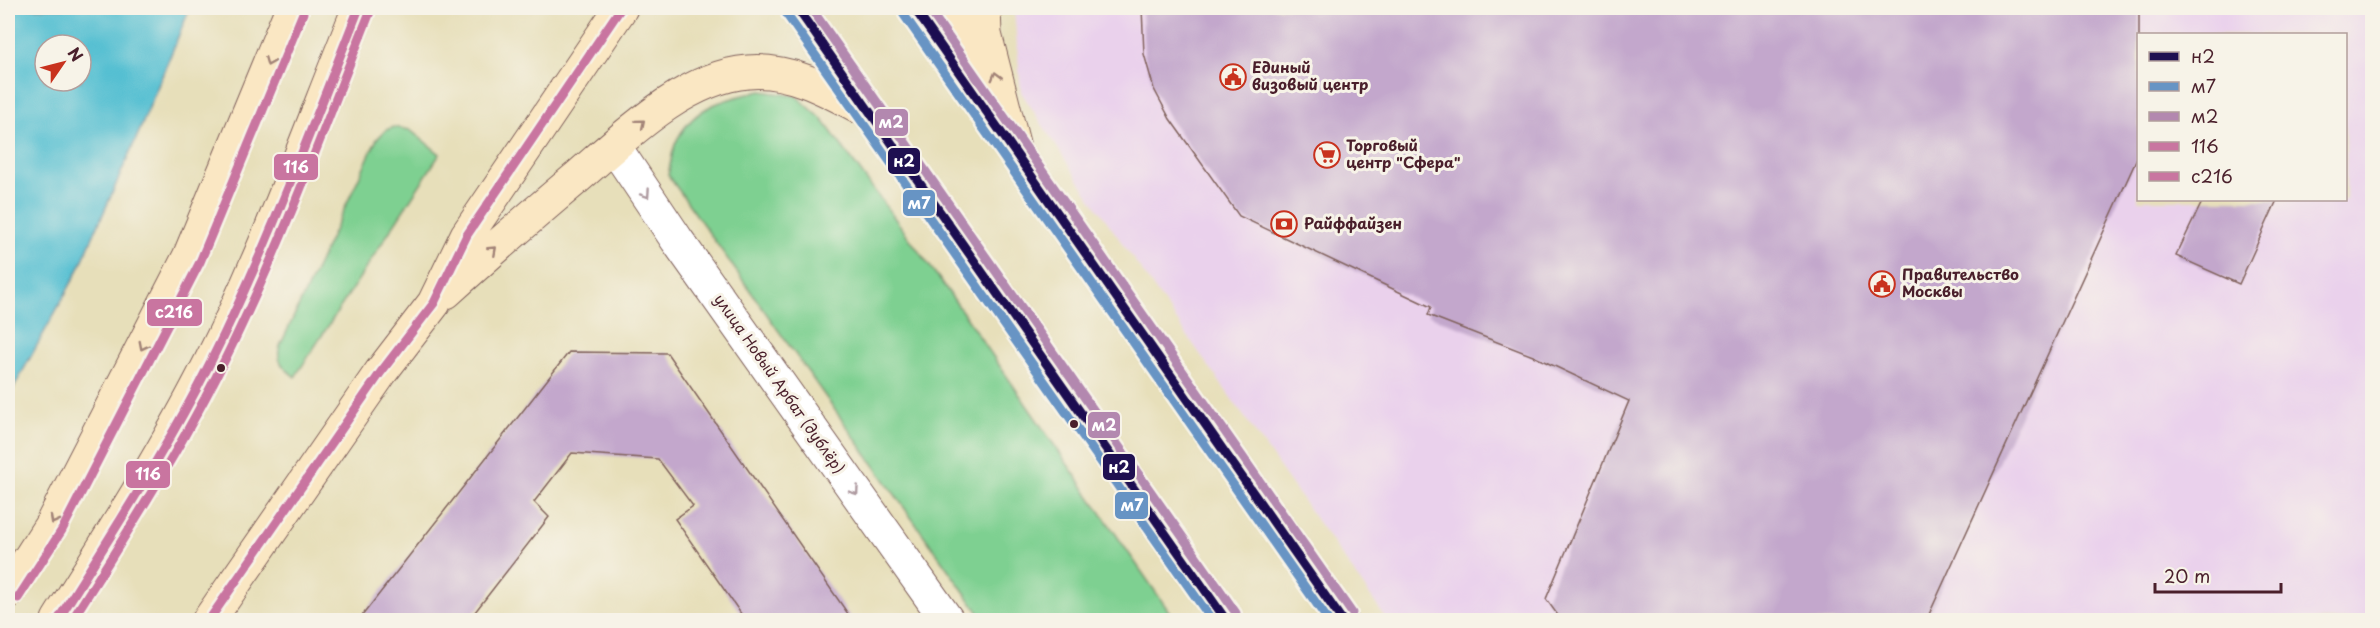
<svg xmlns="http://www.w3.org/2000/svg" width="2380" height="628" font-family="'Playpen Sans',sans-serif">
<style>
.built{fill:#ead1ec;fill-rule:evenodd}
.green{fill:#7ed091;stroke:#64785e;stroke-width:1.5}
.water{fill:#55bfd2;stroke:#506f7e;stroke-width:1.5;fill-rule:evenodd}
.building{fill:#c3a7cc}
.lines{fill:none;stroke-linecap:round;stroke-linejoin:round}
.street-casing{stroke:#81625d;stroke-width:35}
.secondary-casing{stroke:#81625d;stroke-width:35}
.primary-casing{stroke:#81625d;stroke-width:35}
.street{stroke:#fff;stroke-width:33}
.secondary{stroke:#fae7c3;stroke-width:33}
.primary{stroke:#f2c36a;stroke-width:33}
.bus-1-casing{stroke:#f7f3e8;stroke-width:14}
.bus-2-casing{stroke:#f7f3e8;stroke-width:14}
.bus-3-casing{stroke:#f7f3e8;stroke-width:14}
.bus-4-casing{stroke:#f7f3e8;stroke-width:14}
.bus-5-casing{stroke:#f7f3e8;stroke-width:14}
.bus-1{stroke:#1f1051;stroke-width:9}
.bus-2{stroke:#6794c4;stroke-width:9}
.bus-3{stroke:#b388af;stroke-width:9}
.bus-4{stroke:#c975a0;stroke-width:9}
.bus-5{stroke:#c975a0;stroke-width:9}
.oneway{stroke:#a28377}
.oneway2{stroke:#ae9aa0}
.bus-dot{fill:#4a1f2b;stroke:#f7f3e8;stroke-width:2}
.labels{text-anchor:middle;stroke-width:6;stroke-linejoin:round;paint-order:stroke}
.poi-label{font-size:15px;font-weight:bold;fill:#4a1f2b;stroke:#f7f3e8;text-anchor:start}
.street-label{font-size:15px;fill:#4a1f2b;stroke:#f7f3e8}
.line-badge{stroke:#f7f3e8;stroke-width:2}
.badge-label{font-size:16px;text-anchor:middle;font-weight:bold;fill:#fff}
</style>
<rect width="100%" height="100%" fill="#f7f3e8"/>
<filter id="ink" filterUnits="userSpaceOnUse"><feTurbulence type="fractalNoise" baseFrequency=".0167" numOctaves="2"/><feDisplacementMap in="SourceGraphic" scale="12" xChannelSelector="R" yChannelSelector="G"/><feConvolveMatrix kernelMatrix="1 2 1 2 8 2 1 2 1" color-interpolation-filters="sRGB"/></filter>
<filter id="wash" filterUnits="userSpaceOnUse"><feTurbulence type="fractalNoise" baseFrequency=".008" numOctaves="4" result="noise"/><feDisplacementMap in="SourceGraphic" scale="24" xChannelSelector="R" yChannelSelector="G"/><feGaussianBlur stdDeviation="1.35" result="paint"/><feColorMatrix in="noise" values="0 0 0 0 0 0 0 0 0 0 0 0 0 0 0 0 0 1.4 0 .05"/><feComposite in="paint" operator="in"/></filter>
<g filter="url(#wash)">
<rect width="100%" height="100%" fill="#e7dfba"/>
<!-- built -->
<path class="built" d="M1014,8H2372V620H1387L1085,190L1021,92ZM2138,34H2346V200H2138Z"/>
<!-- green -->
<path class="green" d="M761,91L796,96L822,119L948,291L1175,620H984L668,175C671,163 672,148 678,138C697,104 726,99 761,91Z
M394,127L410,130L440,154L295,377C284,368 275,361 280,346L377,139L386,130Z"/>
<!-- water -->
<path class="water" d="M8,8H190L139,132L78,271L8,398ZM45,45H81V81H45Z"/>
<g id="blocks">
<!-- building -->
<path class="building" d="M1142,8H2139V154L1926,621H1562L1546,599L1629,401L1533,356L1428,315L1431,307L1239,216L1170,119L1154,89L1144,54Z
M2203,200H2277L2239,284L2176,256Z
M569,352L667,353L853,621H746L675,519L693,506L658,459L572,453L534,502L549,517L468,621H358Z"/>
</g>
</g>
<g filter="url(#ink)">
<use href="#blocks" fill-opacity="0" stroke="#81625d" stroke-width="1.5"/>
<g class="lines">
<!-- street casing -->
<g class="street-casing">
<path id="street" d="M614,146L677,240L947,620"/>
</g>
<!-- secondary casing -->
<g class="secondary-casing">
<path id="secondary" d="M951,8L964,79
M984,8L985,34L1015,151
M446,292C488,254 530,217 573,181C621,140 683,77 748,72C792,68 833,93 871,113
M8,592L51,525L189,257L292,8
M58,620C111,536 165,452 210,363C268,249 311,126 359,8
M209,620L381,372L434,303L467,235L621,8"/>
</g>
<!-- primary casing -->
<g class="primary-casing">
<path id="primary" d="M797,8L1226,620
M914,8L1342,620"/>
</g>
<!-- street -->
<use href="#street" class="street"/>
<!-- secondary -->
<use href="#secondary" class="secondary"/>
<!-- primary -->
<use href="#primary" class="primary"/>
<!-- bus-1 casing -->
<g class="bus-1-casing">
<path id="bus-1" d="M797,8L1226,620
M914,8L1342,620"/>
</g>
<!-- bus-2 casing -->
<g class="bus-2-casing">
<path id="bus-2" d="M787,15L1212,620
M904,15L1328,620"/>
</g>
<!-- bus-3 casing -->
<g class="bus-3-casing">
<path id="bus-3" d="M811,8L1236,613
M928,8L1352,613"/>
</g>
<!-- bus-4 casing -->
<g class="bus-4-casing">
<path id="bus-4" d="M58,620C111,535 166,451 211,361C268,247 312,126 359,8
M209,620L381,372L434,303L467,235L621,8"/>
</g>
<!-- bus-5 casing -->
<g class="bus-5-casing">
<path id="bus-5" d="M18,598L62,530L200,262L303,13
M72,620C133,524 194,428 242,324C290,223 328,117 370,12"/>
</g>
<!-- bus-1 -->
<use href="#bus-1" class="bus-1"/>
<!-- bus-2 -->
<use href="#bus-2" class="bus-2"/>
<!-- bus-3 -->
<use href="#bus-3" class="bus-3"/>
<!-- bus-4 -->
<use href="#bus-4" class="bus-4"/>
<!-- bus-5 -->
<use href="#bus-5" class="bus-5"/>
</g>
<!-- one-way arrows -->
<defs><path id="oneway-chevron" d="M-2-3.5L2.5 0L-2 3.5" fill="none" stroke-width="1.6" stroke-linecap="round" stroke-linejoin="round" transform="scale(1.5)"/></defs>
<g class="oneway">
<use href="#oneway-chevron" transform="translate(269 62) rotate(112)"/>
<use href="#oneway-chevron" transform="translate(996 76) rotate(-105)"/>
<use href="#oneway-chevron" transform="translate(641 123) rotate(-40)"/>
<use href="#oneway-chevron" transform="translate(493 250) rotate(-42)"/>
<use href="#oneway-chevron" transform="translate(143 346) rotate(117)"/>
<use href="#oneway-chevron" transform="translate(54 520) rotate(118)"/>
</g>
<g class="oneway2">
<use href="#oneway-chevron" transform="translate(646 194) rotate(56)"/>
<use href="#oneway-chevron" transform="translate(855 491) rotate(55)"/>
</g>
</g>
<!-- icons -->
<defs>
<g id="civic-ring" transform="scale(1.35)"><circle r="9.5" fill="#f7f3e8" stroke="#c8321e" stroke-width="1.5"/><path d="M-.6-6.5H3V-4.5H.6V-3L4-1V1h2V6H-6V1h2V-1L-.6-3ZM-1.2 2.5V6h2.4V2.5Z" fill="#c8321e"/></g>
<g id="supermarket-ring" transform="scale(1.35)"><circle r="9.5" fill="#f7f3e8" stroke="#c8321e" stroke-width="1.5"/><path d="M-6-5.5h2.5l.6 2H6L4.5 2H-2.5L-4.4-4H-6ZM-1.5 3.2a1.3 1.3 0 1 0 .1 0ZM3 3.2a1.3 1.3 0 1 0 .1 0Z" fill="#c8321e"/></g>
<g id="bank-ring" transform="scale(1.35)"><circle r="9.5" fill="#f7f3e8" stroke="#c8321e" stroke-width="1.5"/><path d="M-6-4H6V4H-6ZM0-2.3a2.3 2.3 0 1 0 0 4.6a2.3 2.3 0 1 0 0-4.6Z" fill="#c8321e"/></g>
</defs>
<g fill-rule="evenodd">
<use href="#civic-ring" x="1233" y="77"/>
<use href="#supermarket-ring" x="1327" y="155"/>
<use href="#bank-ring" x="1284" y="224"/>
<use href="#civic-ring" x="1882" y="284"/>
</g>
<!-- markers -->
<g class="bus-dot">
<circle cx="221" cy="368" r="5"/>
<circle cx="1074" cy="424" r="5"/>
</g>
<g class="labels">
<!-- poi labels -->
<g class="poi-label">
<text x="1252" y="73">Единый<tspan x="1252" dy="17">визовый центр</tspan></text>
<text x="1346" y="151">Торговый<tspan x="1346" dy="17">центр "Сфера"</tspan></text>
<text x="1304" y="229">Райффайзен</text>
<text x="1902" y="280">Правительство<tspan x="1902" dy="17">Москвы</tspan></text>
</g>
<!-- street labels -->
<g class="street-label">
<text transform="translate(779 384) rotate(55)" y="5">улица Новый Арбат (дублёр)</text>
</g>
</g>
<g class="line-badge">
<rect x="874" y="108" width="35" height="29" rx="6" fill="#b388af"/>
<rect x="887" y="147" width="34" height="28" rx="6" fill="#1f1051"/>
<rect x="273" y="153" width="46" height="28" rx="6" fill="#c975a0"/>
<rect x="902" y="189" width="34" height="28" rx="6" fill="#6794c4"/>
<rect x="146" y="298" width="57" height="29" rx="6" fill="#c975a0"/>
<rect x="1087" y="411" width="34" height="28" rx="6" fill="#b388af"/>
<rect x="1102" y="453" width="34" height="28" rx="6" fill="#1f1051"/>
<rect x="125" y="460" width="46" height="29" rx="6" fill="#c975a0"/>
<rect x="1114" y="491" width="35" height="29" rx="6" fill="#6794c4"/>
</g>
<g class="badge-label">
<text x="891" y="128">м2</text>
<text x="904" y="167">н2</text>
<text x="296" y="173">116</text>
<text x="919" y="209">м7</text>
<text x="174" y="318">с216</text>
<text x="1104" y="431">м2</text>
<text x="1119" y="473">н2</text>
<text x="148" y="480">116</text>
<text x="1132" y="511">м7</text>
</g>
<!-- margin -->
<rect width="2380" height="628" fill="none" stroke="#f7f3e8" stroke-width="30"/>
<!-- legend -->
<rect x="2137" y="33" width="210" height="168" fill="#f7f3e8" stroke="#b29e9c" stroke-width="1.5"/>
<rect x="2149" y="52" width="30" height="9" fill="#1f1051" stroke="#b29e9c" stroke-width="1.5"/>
<text x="2191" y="63" font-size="18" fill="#4a1f2b">н2</text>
<rect x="2149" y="82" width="30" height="9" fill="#6794c4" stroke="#b29e9c" stroke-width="1.5"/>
<text x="2191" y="93" font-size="18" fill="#4a1f2b">м7</text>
<rect x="2149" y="112" width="30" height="9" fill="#b388af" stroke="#b29e9c" stroke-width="1.5"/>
<text x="2191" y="123" font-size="18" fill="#4a1f2b">м2</text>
<rect x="2149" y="142" width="30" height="9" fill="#c975a0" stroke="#b29e9c" stroke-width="1.5"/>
<text x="2191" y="153" font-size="18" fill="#4a1f2b">116</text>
<rect x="2149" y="172" width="30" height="9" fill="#c975a0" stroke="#b29e9c" stroke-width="1.5"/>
<text x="2191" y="183" font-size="18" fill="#4a1f2b">с216</text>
<!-- north arrow -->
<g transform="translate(63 63) rotate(55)"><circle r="28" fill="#f7f3e8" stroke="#b29e9c" stroke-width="1.5"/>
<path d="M0-4.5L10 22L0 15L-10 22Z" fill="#c8321e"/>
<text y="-9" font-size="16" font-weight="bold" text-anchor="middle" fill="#4a1f2b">N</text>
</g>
<!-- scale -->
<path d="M2155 583v9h126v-9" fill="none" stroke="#4a1f2b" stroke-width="3"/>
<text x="2164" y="583" font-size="18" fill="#4a1f2b" stroke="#f7f3e8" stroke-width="4.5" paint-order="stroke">20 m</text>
</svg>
